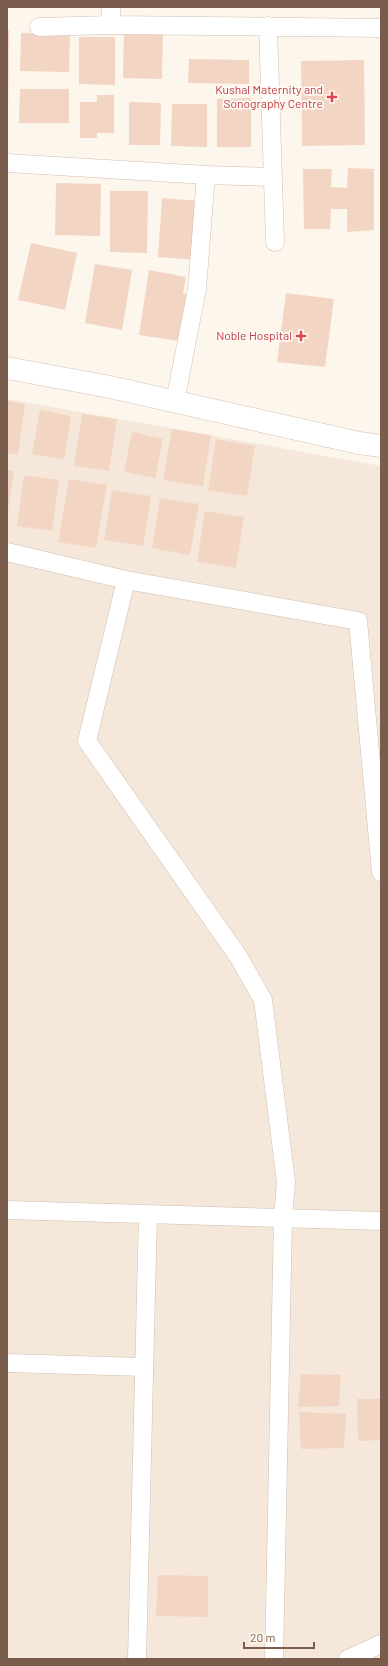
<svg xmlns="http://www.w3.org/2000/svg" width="388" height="1666" font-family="Barlow,sans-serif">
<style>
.residential{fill:#f5e8da}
.building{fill:#f3d5c3}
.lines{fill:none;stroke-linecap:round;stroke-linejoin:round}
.street-casing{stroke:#d1beb0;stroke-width:19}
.secondary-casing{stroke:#d6c0b0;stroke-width:23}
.street{stroke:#fff;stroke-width:18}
.secondary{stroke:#fff;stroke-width:22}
.health-dot{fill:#e0444e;stroke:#fffaf3;stroke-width:1.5}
.labels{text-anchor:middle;stroke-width:3.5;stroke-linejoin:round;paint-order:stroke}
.health-label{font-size:12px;fill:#be3a42;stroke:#fffaf3;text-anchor:end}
</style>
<rect width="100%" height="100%" fill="#fdf6ec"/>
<!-- residential -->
<path class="residential" d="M7,399L381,466V1659H7Z"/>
<!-- building -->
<path class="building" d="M124,28L163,29L162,79L123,78Z
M7,30H9L8,119H7Z
M21,33L70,34L69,72L20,71Z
M79,37H115V85L79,84Z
M189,59L249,60V84L188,83Z
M364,60L365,145L302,146L301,61Z
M20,89H69V123H19Z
M97,95H114V133H97V138H80V102H97Z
M251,98V147H217V99Z
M129,102L161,103L160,145H129Z
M172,104H207V147L171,146Z
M348,168L374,169V230L347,232V209H331L330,229H304L303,169H332L331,187L347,188Z
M56,183L101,184L100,236L55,235Z
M110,191H148L147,253L110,252Z
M162,198L199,201L195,260L158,257Z
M31,243L77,253L65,310L18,300Z
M95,264L132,270L122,330L85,323Z
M149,270L186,277L183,293L187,294L179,341L139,335Z
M286,293L334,299L325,367L277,362Z
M7,401L25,404L18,455L7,453Z
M40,410L71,416L64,459L32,454Z
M82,414L117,419L109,471L74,466Z
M172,429L211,435L203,486L163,480Z
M132,432L163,439L155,478L124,472Z
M216,439L255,446L247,496L208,490Z
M7,470L14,471L8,511H7Z
M24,475L59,480L52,531L17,526Z
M69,479L107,485L96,548L58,542Z
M112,490L151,496L143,546L104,540Z
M160,498L199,504L190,555L152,548Z
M205,511L244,517L236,568L197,562Z
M301,1374L341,1375L339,1406L298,1407Z
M357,1399H381V1440L358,1441Z
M299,1412L346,1414L344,1448L301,1449Z
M158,1575L208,1576V1617L156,1616Z"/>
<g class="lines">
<!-- street casing -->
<g class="street-casing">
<path id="street" d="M111,25V7
M268,26L275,242
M39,27L111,25L381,28
M7,163L206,175L272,177
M175,402L197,289L206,175
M7,552L126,580L358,621L381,872
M126,580L87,741L238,956L263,1000L286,1182L283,1218L274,1659
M7,1210L381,1221
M7,1363L144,1367
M137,1659L148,1214
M348,1659L381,1644"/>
</g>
<!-- secondary casing -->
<g class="secondary-casing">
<path id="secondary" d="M7,368L110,387L359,443L381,446"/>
</g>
<!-- street -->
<use href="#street" class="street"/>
<!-- secondary -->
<use href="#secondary" class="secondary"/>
</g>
<!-- markers -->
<g class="health-dot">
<path d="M330 91h4v4h4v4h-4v4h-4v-4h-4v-4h4z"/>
<path d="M299 330h4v4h4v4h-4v4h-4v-4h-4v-4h4z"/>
</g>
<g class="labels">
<!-- health labels -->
<g class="health-label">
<text x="323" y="94">Kushal Maternity and<tspan x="323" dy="14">Sonography Centre</tspan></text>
<text x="292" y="340">Noble Hospital</text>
</g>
</g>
<!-- border -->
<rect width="388" height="1666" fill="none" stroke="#7a5c4d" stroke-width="16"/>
<!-- scale -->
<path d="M244 1642v6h70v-6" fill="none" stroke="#7a5c4d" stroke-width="2"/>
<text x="250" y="1642" font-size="12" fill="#7a5c4d" stroke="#fffaf3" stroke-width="3" paint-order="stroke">20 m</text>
</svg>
